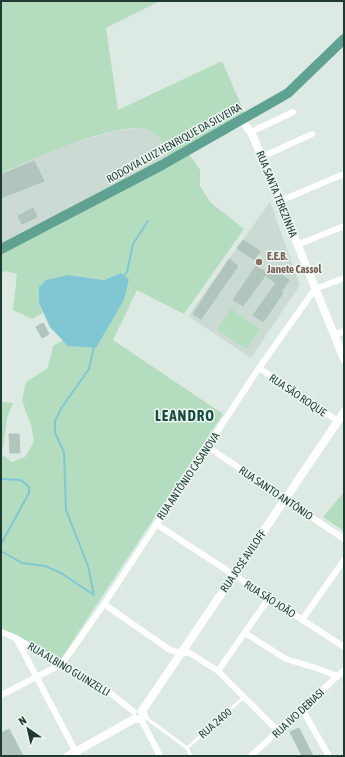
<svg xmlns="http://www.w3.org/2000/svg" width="345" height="757" font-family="'Asap Condensed',sans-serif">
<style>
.built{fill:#cbdad3}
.green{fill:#b4ddbf}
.water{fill:#81c6d3}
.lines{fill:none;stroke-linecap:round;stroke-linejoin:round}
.stream{stroke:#81c6d3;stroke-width:2}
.building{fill:#b2c5bd;stroke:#afc4bc}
.service{stroke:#fff;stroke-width:3}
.minor{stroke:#fff;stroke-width:6}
.tertiary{stroke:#fff;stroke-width:8}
.primary{stroke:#5fa292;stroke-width:10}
.education-dot{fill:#8d6e63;stroke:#edf7f2;stroke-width:1.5}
.labels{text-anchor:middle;stroke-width:3;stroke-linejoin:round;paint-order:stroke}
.street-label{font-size:11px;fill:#1e3a33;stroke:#edf7f2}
.education-label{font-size:11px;font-weight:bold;fill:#785e54;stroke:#edf7f2;text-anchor:start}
.district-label{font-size:15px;font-weight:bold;letter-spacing:1px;fill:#194d41;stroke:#edf7f2}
</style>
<rect width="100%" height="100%" fill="#ddeae4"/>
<!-- built -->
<path class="built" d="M138,128L152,130L162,141L168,155L169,165L1,252V173L30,159L73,143L115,131Z
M270,202L300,285L251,358L188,316Z"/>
<!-- green -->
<path class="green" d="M1,1H160L106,28L118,110L222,61L248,121L189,154L200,170V186L211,203L244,229L184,314L137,290L113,340L223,414L60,660L1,628V402L13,403L7,418L2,455L12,462L25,457L34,441L31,425L22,401L26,382L48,368L53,346L63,340L69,346L96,348L124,300L121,273L104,280L68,275L39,303L43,313L32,319L13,310L17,274L5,271L1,274V252L169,165C168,153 163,138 152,131C127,116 27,161 1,173Z
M231,309L260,329L247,349L217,330Z
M344,492V531L323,517Z"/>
<!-- water -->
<path class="water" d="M121,273L129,279L124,300L96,348L68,346L50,327L39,303V287L46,280L68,275L104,280Z"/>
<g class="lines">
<!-- stream -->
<path class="stream" d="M123,277L127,272L133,244L148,221
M94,346L89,369L62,407L55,421V433L64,452L66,510L88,566L94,595
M1,479L21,480L29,487V493L1,544
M1,551L22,563L45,566L61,573L94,595"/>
</g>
<!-- building -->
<path class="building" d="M34,161L44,181L1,198V175Z
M33,208L37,217L22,224L18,216Z
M243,240L260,251L254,260L237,248Z
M229,259L238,266L201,319L193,314Z
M256,266L267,273L243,306L233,300Z
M272,268L289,280L281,292L283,293L263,322L253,315L276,283L266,276Z
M43,323L49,334L42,338L36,327Z
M9,434H19L20,453H10Z
M299,728L313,756H302L290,732Z
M9,729L23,756H1V733Z"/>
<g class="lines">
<!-- service -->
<path class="service" d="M145,717L187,748L191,756
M187,748L243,698"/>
<!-- minor -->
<path class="minor" d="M251,132L293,112
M262,157L312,134
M280,201L344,174
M297,245L344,226
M335,335L344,331
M259,368L338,421
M208,447L344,539
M156,524L344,647
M104,604L170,650L181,653H190L218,671L278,731
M302,620L344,560
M1,632L16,638L109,692L134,712
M245,633L286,659L319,669L337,676
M16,638L78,756
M218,671L269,598
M1,695L62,664L104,604L259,368L315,289L344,278
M302,709L329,756
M141,719L160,756
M251,756L344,670"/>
<!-- tertiary -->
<path class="tertiary" d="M241,120L251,132L262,157L344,359
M142,711L344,412
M134,719H141L144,716L142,711
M68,756L134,719"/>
<!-- primary -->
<path class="primary" d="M1,249L162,165L288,93L344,39"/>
</g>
<!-- markers -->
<circle class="education-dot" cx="259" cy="262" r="4"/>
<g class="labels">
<!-- street labels -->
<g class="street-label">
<text transform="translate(174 143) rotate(-29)" y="4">RODOVIA LUIZ HENRIQUE DA SILVEIRA</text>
<text transform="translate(277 194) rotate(68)" y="4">RUA SANTA TEREZINHA</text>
<text transform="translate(298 395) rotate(34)" y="4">RUA SÃO ROQUE</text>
<text transform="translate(188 476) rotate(-56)" y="4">RUA ANTÔNIO CASANOVA</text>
<text transform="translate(276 493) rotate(34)" y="4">RUA SANTO ANTÔNIO</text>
<text transform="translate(243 561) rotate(-56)" y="4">RUA JOSÉ AVILOFF</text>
<text transform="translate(270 599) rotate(33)" y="4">RUA SÃO JOÃO</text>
<text transform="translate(69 669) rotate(31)" y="4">RUA ALBINO GUINZELLI</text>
<text transform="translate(298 713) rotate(-43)" y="4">RUA IVO DEBIASI</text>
<text transform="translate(215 723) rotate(-41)" y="4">RUA 2400</text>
</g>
<!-- education labels -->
<g class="education-label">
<text x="267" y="260">E.E.B.<tspan x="267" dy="13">Janete Cassol</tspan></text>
</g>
<!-- district labels -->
<g class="district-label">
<text x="185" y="421">LEANDRO</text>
</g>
</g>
<!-- border -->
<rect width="345" height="757" fill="none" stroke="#1e3a33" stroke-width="4"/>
<!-- north arrow -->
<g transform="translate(28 729) rotate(326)" stroke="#edf7f2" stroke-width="3" paint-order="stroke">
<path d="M0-3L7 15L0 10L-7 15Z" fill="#1e3a33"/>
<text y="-6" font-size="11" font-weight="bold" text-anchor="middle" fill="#1e3a33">N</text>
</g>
</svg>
